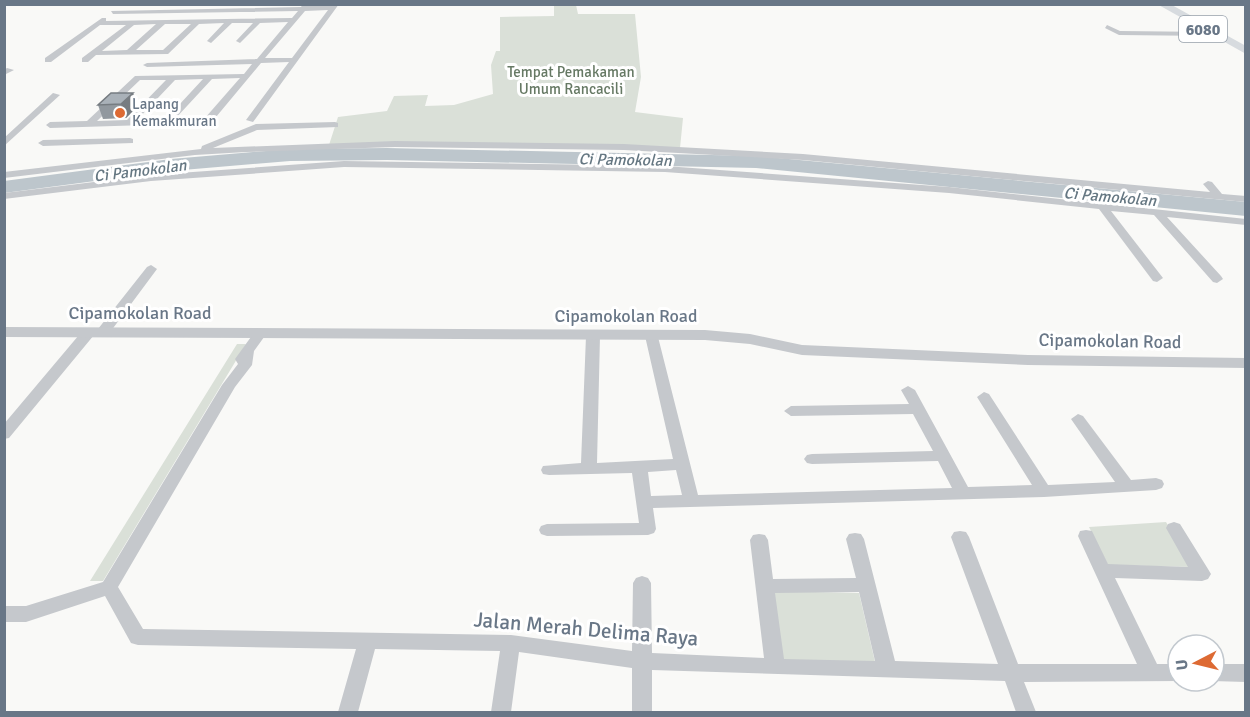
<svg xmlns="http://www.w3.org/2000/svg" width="1250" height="717" font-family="Signika,sans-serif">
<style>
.green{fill:#dae0d8}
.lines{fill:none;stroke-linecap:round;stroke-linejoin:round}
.river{fill:#bdc6cc;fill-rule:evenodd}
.minor{fill:#c5c8cc;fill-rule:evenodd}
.tertiary{fill:#c5c8cc;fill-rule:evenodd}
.primary{fill:#d7dbdf;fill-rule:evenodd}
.wall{fill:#91989e}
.shaded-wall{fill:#767c81}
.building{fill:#a9b1b8;stroke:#767c81;stroke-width:1.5}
.poi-dot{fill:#dd6a33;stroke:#fff;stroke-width:2}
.labels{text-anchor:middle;stroke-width:6;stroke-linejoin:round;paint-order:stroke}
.far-park-label{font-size:15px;fill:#667964;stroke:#fff}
.far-poi-label{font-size:15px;fill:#697787;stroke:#fff;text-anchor:start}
.shield{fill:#fff;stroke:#96a0ab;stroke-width:1.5}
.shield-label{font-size:16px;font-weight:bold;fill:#697787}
.far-water-label{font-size:16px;font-style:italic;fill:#657782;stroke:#fff}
.street-label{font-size:18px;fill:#697787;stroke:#fff}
.near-street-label{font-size:21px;fill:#697787;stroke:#fff}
</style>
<rect width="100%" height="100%" fill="#f9f9f7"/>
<!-- green -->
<path class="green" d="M554,5H576L578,14H635L641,77L635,112L683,118L680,148L329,145L338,117L387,111L394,96L428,95L425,106L454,105L493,94L491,65L496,51H500V17L554,16Z
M237,344H246L103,581H90Z
M1166,522L1193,567L1108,565L1089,527Z
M772,591L859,593L875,662L781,660Z"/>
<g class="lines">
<!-- river -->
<path class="river" d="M387,148L756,156L1246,202V216L756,168L387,160L290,161L171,171L4,193V181L171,159L290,149Z"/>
<!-- minor -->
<path class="minor" d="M303,4H310L308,6L339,4L253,122L246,120L289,62L261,63L211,123L50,128L46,125L50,122L87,121L135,76L244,74L252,64L147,67L143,65L147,63L257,59L288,22L260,23L240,43L236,41L253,23H232L211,43L207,41L224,23L199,24L168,54L96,55L88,62H82V58L126,25H100L51,62H45V58L102,18H106V21L292,18L298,11L113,14L111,11L301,7ZM328,10L292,58H265L305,11ZM156,24L127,50L102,51L134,25ZM165,24H191L163,50H136ZM240,78L205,118L175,119L212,79ZM203,79L166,119L137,120L175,80ZM140,80H166L127,120L97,121Z
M1107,25L1120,31L1211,32L1215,34L1211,36L1119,35L1105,28Z
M7,68L14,70L4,75V70Z
M53,93L60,95L4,146V138Z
M335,122L338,123V127L257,130L213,148L395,141L624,144L803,154L1210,192L1203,184L1208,181L1212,182L1222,194L1246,196V202L803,160L624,150L395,147L246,152L195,155L4,178V172L201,149L202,146L256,124Z
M130,138L133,139V143L43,146L38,143L43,140Z
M344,161L665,166L949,187L1246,219V225L1167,217L1221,276L1223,279L1217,283L1213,282L1154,215L1111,211L1163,278L1157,282L1153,281L1099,209L949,193L665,172L344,167L151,181L4,199V193L151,175Z
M151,265L157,269L108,335H98L97,332L98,329L147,267Z
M89,328L95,332L94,335L9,438L4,439V424L84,329Z
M261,329L267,333L254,351L252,365L235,387L118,587L143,629L511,635L632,651L633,583L636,578L642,576L648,578L651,583L652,653L764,658L750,540L753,535L759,534L765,535L768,540L773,579L856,578L846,539L849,534L855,533L861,534L864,539L895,661L998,664L951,537L954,532L960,531L966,532L969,537L1018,664H1137L1078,536L1080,531L1086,530L1092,531L1108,564L1188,567L1166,528L1168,524L1174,522L1180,524L1208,569L1211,574L1208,579L1202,581L1115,578L1157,664H1178V681H1180L1024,682L1036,712H1016L1005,681L652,670V712H632V668L519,652L511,712H491L500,651L375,649L358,712H338L356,649L138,645L131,643L105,596L26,622H4V606H26L103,582L222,385L238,364L235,359L256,330ZM859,592L875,661L784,659L775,593Z
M593,332L600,336L597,463L673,459L645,336L652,332L657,333L698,495L952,488L938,461L812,464L807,463L804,459L807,455L812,454L933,451L913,414L791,416L784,411L791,406L909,404L901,390L908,386L915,390L968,487L1032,485L977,397L984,392L989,394L1048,485L1115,482L1071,419L1078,414L1083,416L1131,480L1156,478L1162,480L1164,484L1162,488L1156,490L1044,497L653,508L656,529L654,533L648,535L547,536L541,534L539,530L541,526L547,524L639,523L632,473L549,475L543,474L541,470L543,466L581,463L586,336ZM676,470L682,495L651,496L648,472Z
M1214,664H1246V682L1212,681H1214Z"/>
<!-- tertiary -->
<path class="tertiary" d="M4,327L705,330L750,334L802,345L1028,355L1246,358V368L1028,365L802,355L750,344L705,340L4,337Z"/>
<!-- primary -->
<path class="primary" d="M1157,4H1170L1246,46V54Z"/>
</g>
<!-- wall -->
<path class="wall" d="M111,93L138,106L126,118L103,119L98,105Z"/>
<!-- shaded-wall -->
<path class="shaded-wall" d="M133,93L138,106L126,118L121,104Z"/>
<!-- building -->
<path class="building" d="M111,93H133L121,104L98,105Z"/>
<!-- markers -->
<circle class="poi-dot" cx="120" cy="113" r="6"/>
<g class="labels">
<!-- far-park labels -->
<g class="far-park-label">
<text x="571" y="77">Tempat Pemakaman<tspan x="571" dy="17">Umum Rancacili</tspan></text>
</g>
<!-- far-poi labels -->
<g class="far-poi-label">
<text x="132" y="109">Lapang<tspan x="132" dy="17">Kemakmuran</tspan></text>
</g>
<!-- shield labels -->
<rect class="shield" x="1179" y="16" width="48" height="26" rx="4.5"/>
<g class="shield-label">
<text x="1203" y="35">6080</text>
</g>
<!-- far-water labels -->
<g class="far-water-label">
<text transform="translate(625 159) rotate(1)" y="6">Ci Pamokolan</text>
<text transform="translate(140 170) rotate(-7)" y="6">Ci Pamokolan</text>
<text transform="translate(1110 196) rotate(5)" y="6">Ci Pamokolan</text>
</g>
<!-- street labels -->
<g class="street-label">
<text x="140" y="319">Cipamokolan Road</text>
<text x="626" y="322">Cipamokolan Road</text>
<text transform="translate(1110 341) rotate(1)" y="6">Cipamokolan Road</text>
</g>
<!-- near-street labels -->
<g class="near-street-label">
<text transform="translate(586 629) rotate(5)" y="7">Jalan Merah Delima Raya</text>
</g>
</g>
<!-- border -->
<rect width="1250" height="717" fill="none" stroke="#697787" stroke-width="12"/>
<!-- north arrow -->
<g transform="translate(1196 663) rotate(263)"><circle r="28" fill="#ffffff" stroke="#c3c9cf" stroke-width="1.5"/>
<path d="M0-4.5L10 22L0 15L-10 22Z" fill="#dd6a33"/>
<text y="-9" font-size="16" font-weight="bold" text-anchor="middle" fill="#697787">U</text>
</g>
</svg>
